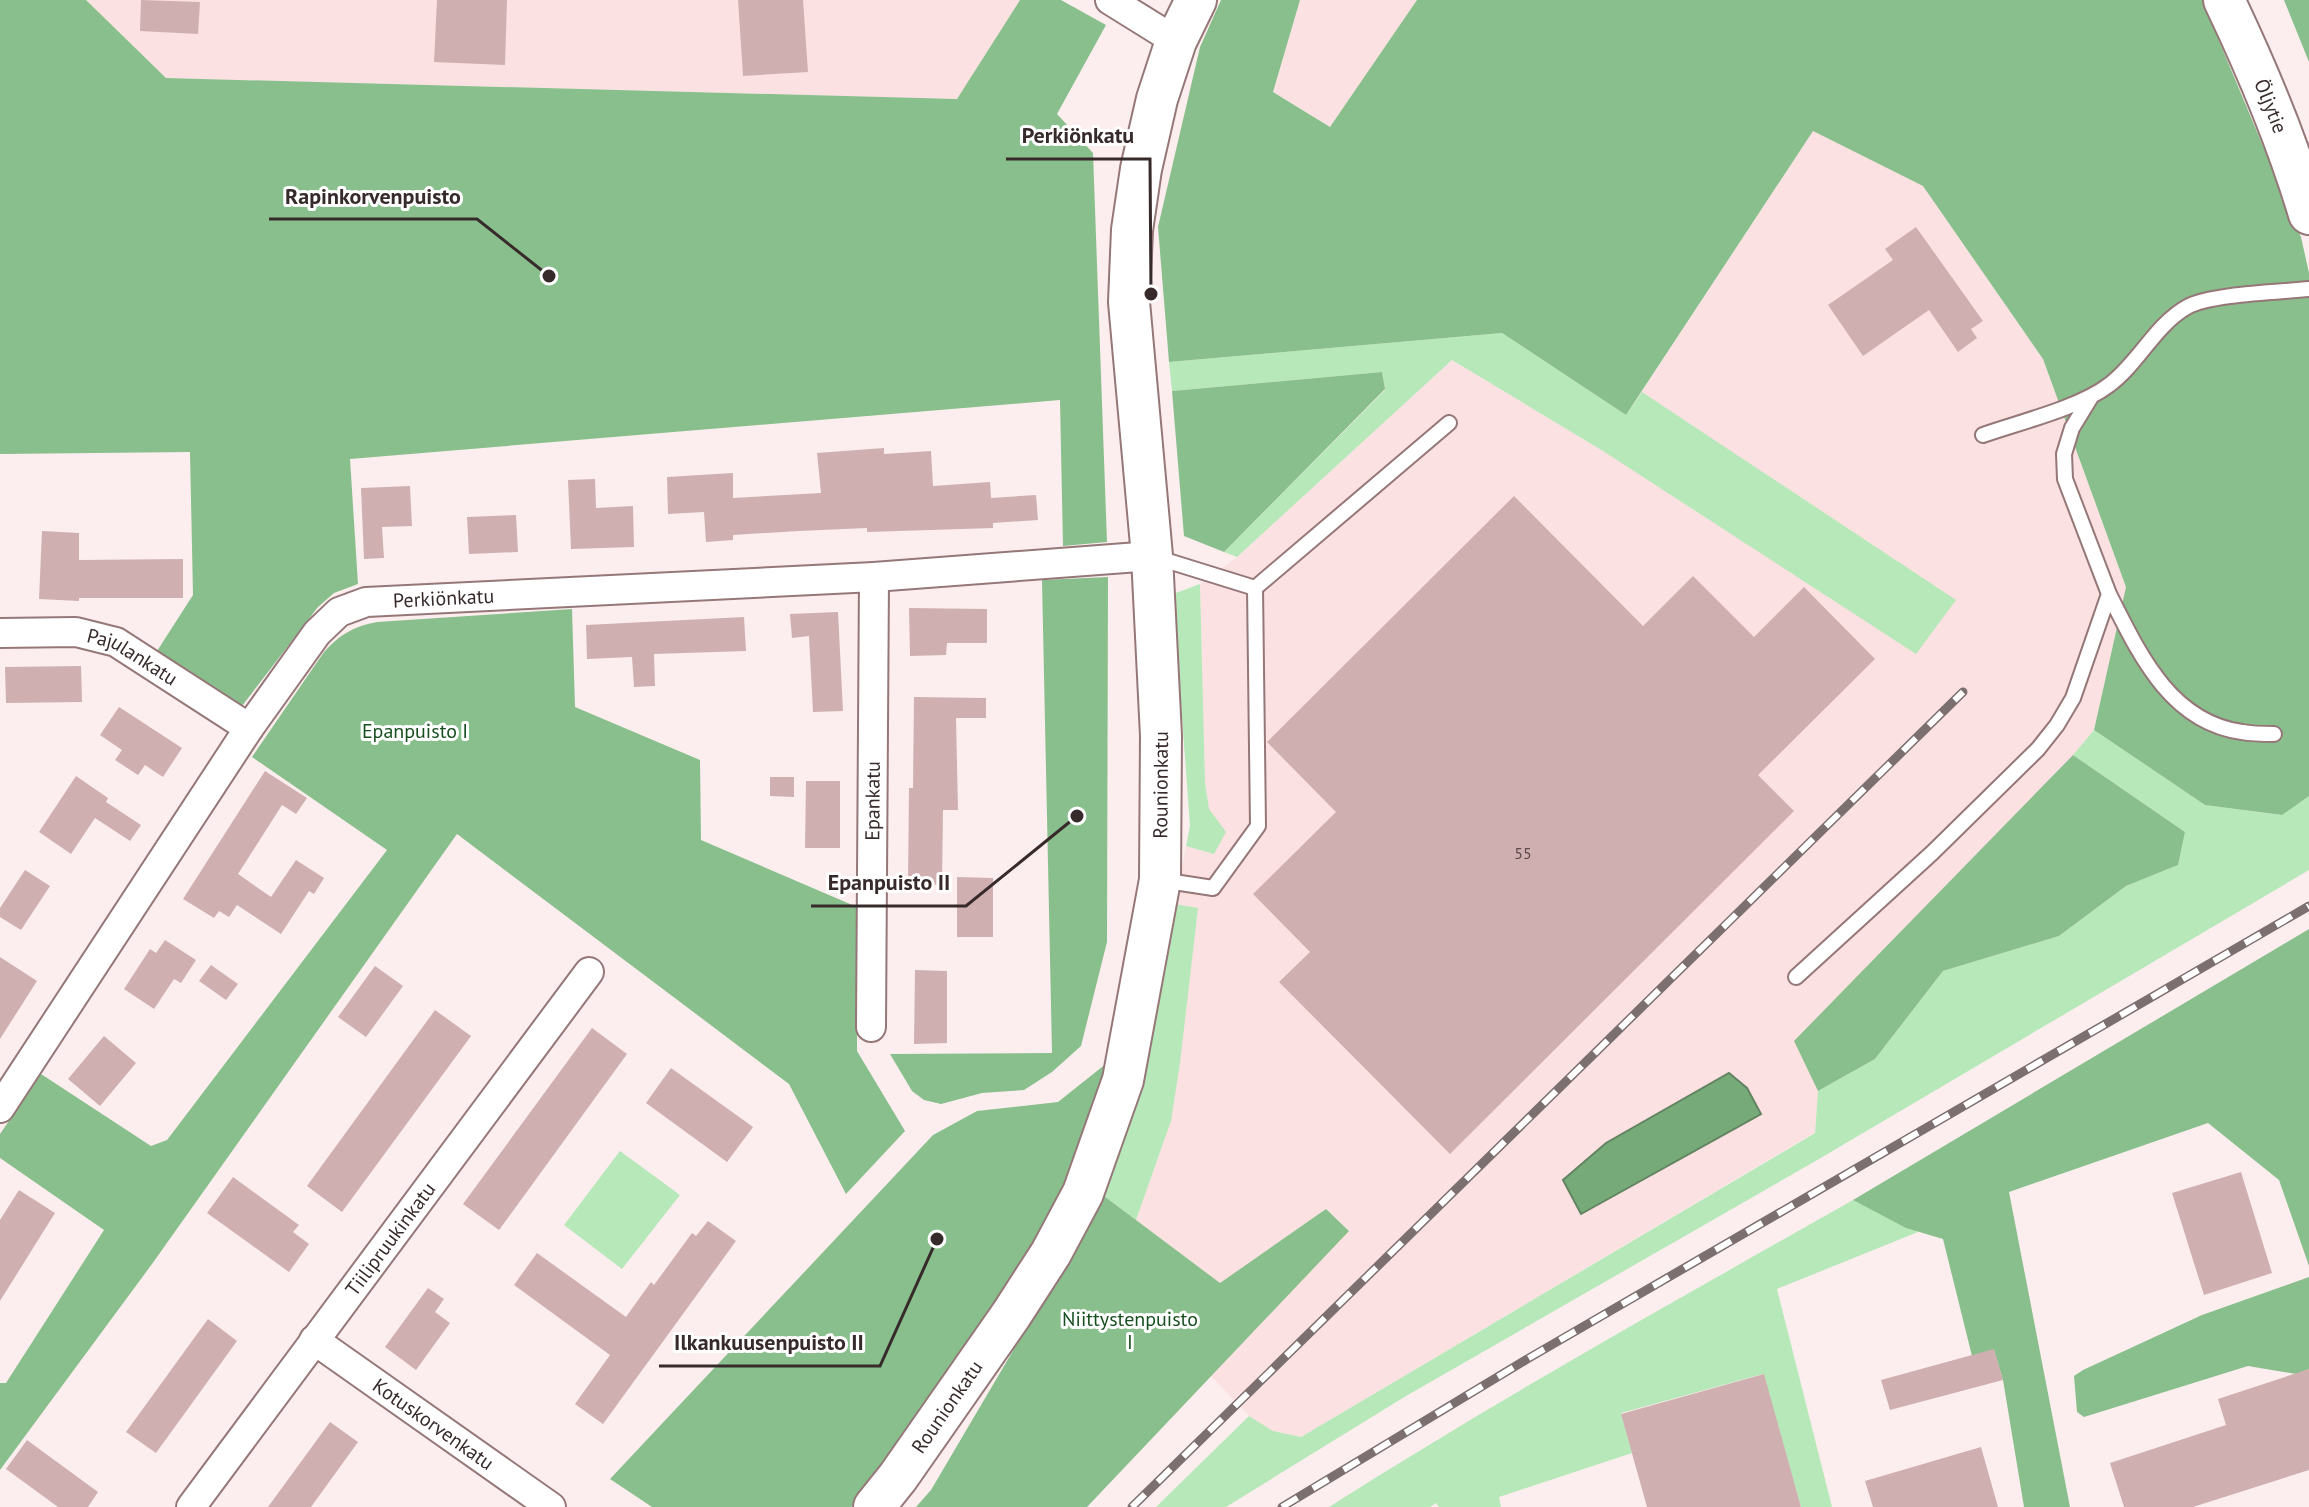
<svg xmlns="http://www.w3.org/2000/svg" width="2309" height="1507" font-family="'PT Sans',sans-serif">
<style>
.built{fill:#fbe1e1}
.green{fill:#b7e8b9}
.forest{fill:#89bf8c}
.water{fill:#76ab79;stroke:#638462;stroke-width:2}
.building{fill:#d0afb1}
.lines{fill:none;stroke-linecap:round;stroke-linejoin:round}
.lane-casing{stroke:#957778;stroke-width:18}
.street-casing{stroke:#957778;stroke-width:32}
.secondary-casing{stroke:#957778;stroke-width:44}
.lane{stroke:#fff;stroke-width:14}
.street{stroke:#fff;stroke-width:28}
.secondary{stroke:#fff;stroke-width:40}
.rail-casing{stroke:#7c6f70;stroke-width:9}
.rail{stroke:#fff;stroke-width:6;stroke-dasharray:18;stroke-linecap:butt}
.labels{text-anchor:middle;stroke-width:6;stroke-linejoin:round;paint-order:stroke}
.number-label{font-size:16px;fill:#5d4b4c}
.street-label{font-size:20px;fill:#372a2b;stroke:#fff}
.park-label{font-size:20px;fill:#164e1e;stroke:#fff}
.leader{fill:none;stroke:#372a2b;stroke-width:3}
.callout-dot{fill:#372a2b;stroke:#fff;stroke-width:3}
.callout-label{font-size:22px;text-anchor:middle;font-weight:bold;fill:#372a2b;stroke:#fff;stroke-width:6;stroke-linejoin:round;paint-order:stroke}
</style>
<rect width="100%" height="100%" fill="#fceeee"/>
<!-- built -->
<path class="built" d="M86,0H1020L957,99L166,78Z
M1300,0H1417L1331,127L1273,92Z
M1813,131L1923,186L2043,359L2126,587L2094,730L2073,755L1795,1041L1818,1091L1815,1132L1301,1437L1273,1431L1249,1416L1211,1376L1349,1230L1326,1209L1220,1283L1136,1220L1171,1121L1198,908L1175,904L1186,846L1214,854L1205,783L1200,584L1237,557L1452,360L1603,451Z"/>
<!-- green -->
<path class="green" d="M1502,333L1626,415L1642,392L1956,600L1916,654L1603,451L1452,360L1237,557L1224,552L1385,390L1382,372L1172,391L1169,362Z
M1200,584L1205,783L1209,809L1226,832L1214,854L1186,846L1190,826L1173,594Z
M2094,730L2205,805L2281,815L2309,796V870L1819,1159L1406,1396L1226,1507H1156L1249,1416L1273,1431L1301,1437L1815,1133L1818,1091L1875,1059L1943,971L2059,936L2126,886L2178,865L2185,832L2073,755Z
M1175,904L1198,908L1180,1063L1171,1121L1136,1220L1104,1196L1139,1099Z
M620,1151L680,1195L622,1269L564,1225Z
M1853,1200L1918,1232L1777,1289L1832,1507H1801L1763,1374L1621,1413L1632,1453L1499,1497L1501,1507H1439L1436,1503L1430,1507H1329C1500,1398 1677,1300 1853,1200Z"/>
<!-- forest -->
<path class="forest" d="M0,0H86L166,78L957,99L1020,0H1061L1106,25L1057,114L1093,153L1107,542L1063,546L1060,400L350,459L358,584L334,593L318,607L242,706L157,651L193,595L190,452L0,454Z
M1221,0H1300L1273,92L1330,127L1417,0H2202L2301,237L2309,273V796L2282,815L2205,805L2094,730L2126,587L2043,359L1923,186L1813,131L1626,415L1502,333L1169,362L1158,227L1200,47Z
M2284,0H2309V62Z
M1382,372L1385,389L1224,552L1184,536L1172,391Z
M1108,577L1107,942L1081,1046L1052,1072L1024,1090L982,1093L941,1104L924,1100L912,1091L890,1054L1052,1053L1042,580Z
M572,609L575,707L700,760L701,840L857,907V1051L905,1131L846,1194L789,1084L457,834L152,1264L0,1470V1383H6L104,1230L0,1158V1134L41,1074L151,1146L167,1140L387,850L252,757L324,652C339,635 354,626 377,622Z
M2073,755L2185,832L2178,865L2126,886L2059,936L1943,971L1875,1059L1818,1091L1794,1041Z
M2309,929V1266L2279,1180L2208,1123L2009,1192L2070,1507H2024L2003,1380L1994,1350L1972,1356L1943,1239L1906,1228L1853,1200Z
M1107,1063L1077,1161L999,1317L897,1454L851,1507H652L610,1479L933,1135L977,1111L1058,1102Z
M1104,1196L1220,1283L1326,1209L1349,1231L1087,1507H916L931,1490Z
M2309,1277V1369L2296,1374L2248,1366L2084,1417L2077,1412L2074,1376L2083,1370L2202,1315Z"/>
<!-- water -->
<path class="water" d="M1729,1073L1747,1088L1761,1114L1581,1214L1563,1180L1606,1143Z"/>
<!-- building -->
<path class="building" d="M141,0L200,2L198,34L140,31Z
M437,0H507L505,65L434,62Z
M738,0H803L808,72L743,76Z
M1916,227L1983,321L1971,329L1977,338L1958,352L1929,310L1863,356L1828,305L1893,260L1885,249Z
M884,448V454L931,451L933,486L990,482L991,498L1036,495L1038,520L993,523V528L867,532V528L799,531L733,535V540L706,542L704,512L668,514L667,477L733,473V498L821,493L817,453Z
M595,479L596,508L633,506L634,547L571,549L568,480Z
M410,486L412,526L382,527L384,558L364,559L361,488Z
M1514,496L1643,626L1693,576L1754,637L1804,587L1875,659L1758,775L1794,811L1450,1154L1279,982L1310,952L1253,894L1336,812L1267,742Z
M516,515L518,552L469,554L467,517Z
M42,531L79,533V560L183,559V598H79V601L39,599Z
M909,608L987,609V643H947L946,655L910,656Z
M838,612L843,711L813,712L809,636L792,638L790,614Z
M744,617L746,651L654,654L655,686L634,687L632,657L587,659L586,625Z
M81,666L82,702L6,703L5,667Z
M914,697L986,698V718H956L958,810H943L942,885L908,884L909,788H913Z
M119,707L182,748L163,777L145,765L138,775L115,760L122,750L100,735Z
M265,771L307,798L296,814L282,805L238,874L271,897L296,860L324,878L314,894L309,891L281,934L237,905L229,917L219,911L214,918L183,899Z
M76,776L108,798L106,802L141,825L130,841L95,818L71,854L39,832Z
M770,777H794V797L770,796Z
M806,781H840V848H805Z
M25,870L50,886L21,930L0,917V908Z
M957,877L993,878V937H957Z
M165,940L196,960L181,983L174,979L154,1009L124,989L150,949L156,953Z
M0,957L37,981L0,1039Z
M211,965L238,984L226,1000L199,981Z
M375,966L403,986L366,1037L338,1017Z
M915,970L947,971V1043L914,1044Z
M435,1010L471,1036L342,1212L307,1186Z
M592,1028L627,1054L499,1230L463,1204Z
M104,1036L136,1063L100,1106L68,1079Z
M671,1068L753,1127L727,1162L646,1103Z
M2241,1172L2272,1273L2204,1295L2172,1193Z
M233,1177L299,1225L293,1232L309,1244L289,1272L207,1213Z
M19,1190L55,1213L0,1301V1220Z
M708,1221L736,1241L603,1424L575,1404L610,1355L514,1285L537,1253L626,1317L651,1282L654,1285L692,1233L696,1236Z
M428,1288L444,1299L435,1312L450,1323L416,1370L385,1347Z
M208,1319L237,1341L156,1453L126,1432Z
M1994,1349L2003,1380L1890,1410L1881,1380Z
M2309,1369V1470L2193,1507H2124L2110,1463L2226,1425L2218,1399Z
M1764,1374L1801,1507H1647L1621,1414Z
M330,1422L358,1442L311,1507H268Z
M27,1440L98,1492L88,1507H58L6,1469Z
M1981,1447L1998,1507H1873L1865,1481Z"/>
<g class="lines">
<!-- lane casing -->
<g class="lane-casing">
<path id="lane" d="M1983,435C2020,422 2079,408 2109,385C2138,364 2155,325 2187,307C2209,294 2281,292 2309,289
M1155,557L1255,588L1449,423
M2109,594C2138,651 2169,722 2242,732C2253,734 2263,734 2274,734
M1161,880L1213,888L1258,826L1255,588
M1796,977L1932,853L2038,749L2057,725L2073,698L2109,594L2065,479L2064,454L2072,428L2091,397"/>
</g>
<!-- street casing -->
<g class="street-casing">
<g id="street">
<path d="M1110,0L1176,41"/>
<path id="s1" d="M0,633L76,632L116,642L249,728"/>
<path id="s2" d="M871,1027L874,577"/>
<path id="s3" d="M0,1108L249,728L317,633L339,612L366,602L874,577L1152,556"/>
<path id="s4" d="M314,1340L551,1507"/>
<path id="s5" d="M191,1507L589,972"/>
</g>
</g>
<!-- secondary casing -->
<g class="secondary-casing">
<g id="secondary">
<path id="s6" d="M2224,0C2257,69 2287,140 2309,214"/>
<path id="s7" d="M874,1507L898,1477L1011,1315L1051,1253L1083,1193L1123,1080L1160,880L1161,736L1152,556L1129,302L1132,230L1141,169L1157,99L1176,41L1196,0"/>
</g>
</g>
<!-- lane -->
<use href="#lane" class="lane"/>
<!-- street -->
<use href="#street" class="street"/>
<!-- secondary -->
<use href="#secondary" class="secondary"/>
<!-- rail casing -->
<g class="rail-casing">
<path id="rail" d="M1132,1507L1963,692
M1282,1507L1529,1358L2309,906"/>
</g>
<!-- rail -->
<use href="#rail" class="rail"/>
</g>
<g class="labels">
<!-- number labels -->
<g class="number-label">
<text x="1523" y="859">55</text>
</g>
<!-- street labels -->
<g class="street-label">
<text dy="7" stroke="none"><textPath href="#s6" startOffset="116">Öljytie</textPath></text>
<text dy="7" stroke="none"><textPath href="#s3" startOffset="708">Perkiönkatu</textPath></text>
<text dy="7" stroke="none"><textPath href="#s1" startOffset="138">Pajulankatu</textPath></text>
<text dy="7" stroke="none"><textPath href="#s7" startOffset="796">Rounionkatu</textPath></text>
<text dy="7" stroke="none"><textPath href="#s2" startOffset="226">Epankatu</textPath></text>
<text dy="7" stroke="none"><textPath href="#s5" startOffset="334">Tiilipruukinkatu</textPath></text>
<text dy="7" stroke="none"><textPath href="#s7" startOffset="124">Rounionkatu</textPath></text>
<text dy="7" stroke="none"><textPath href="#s4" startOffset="146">Kotuskorvenkatu</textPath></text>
</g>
<!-- park labels -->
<g class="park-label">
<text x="415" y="738">Epanpuisto I</text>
<text x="1130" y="1326">Niittystenpuisto<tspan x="1130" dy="23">I</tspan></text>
</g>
</g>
<!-- callouts -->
<path class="leader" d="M1151 294L1150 159H1006M549 276L477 219H269M1077 816L966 906H811M937 1239L880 1366H659"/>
<g class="callout-dot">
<circle cx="1151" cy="294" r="8"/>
<circle cx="549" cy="276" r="8"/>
<circle cx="1077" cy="816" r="8"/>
<circle cx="937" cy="1239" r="8"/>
</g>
<g class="callout-label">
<text x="1078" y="143">Perkiönkatu</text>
<text x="373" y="204">Rapinkorvenpuisto</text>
<text x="889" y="890">Epanpuisto II</text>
<text x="769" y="1350">Ilkankuusenpuisto II</text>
</g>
</svg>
